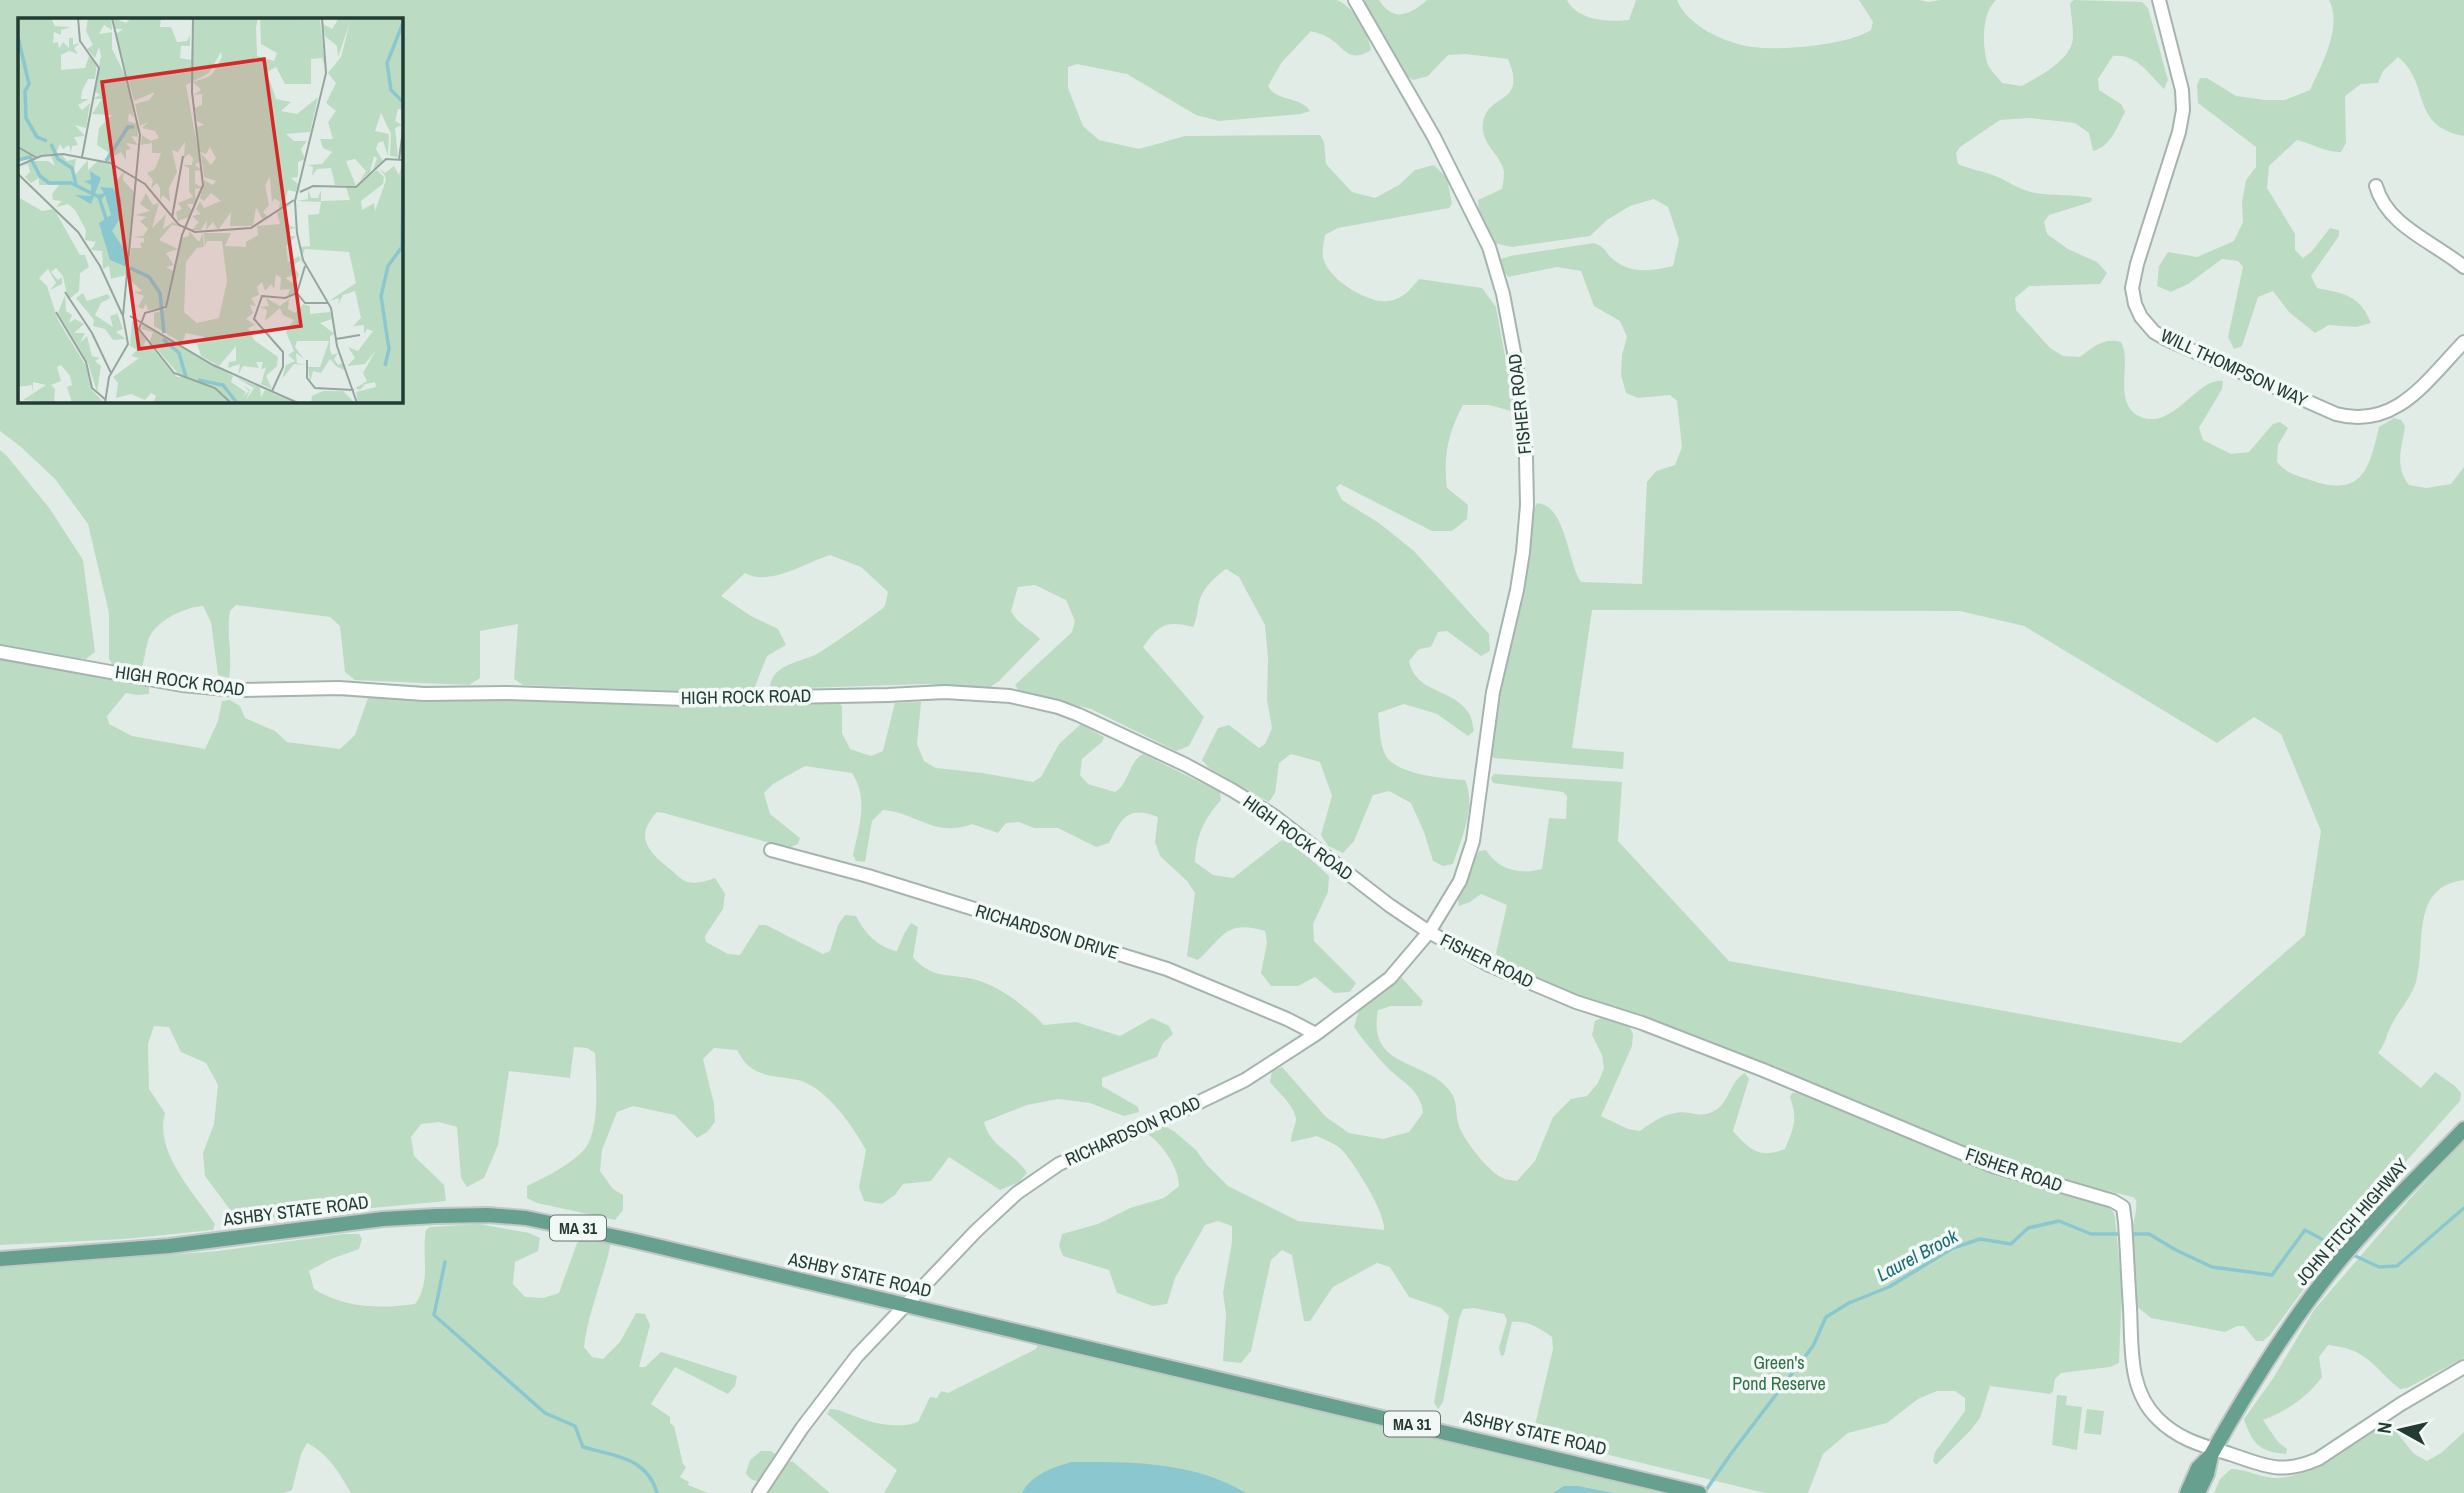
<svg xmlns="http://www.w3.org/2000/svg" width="2464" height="1493" font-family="'Archivo Narrow',sans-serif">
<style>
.green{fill:#bbdcc3;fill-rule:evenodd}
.water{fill:#8bc7cf}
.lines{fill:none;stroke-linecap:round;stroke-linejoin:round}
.stream{stroke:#8bc7cf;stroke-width:3.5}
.minor-casing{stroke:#a5b4ae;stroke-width:16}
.major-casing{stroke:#c1c8c6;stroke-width:18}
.minor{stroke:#fff;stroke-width:12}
.major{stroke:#68a08f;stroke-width:14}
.labels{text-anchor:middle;stroke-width:7;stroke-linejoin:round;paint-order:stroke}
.shield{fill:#f2f8f5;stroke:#60746e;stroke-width:2}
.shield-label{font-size:16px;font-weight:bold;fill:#223c34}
.street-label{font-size:18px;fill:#223c34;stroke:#f2f8f5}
.park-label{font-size:18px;fill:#2e7245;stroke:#f2f8f5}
.water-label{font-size:19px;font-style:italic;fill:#1e6b76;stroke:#f2f8f5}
.inset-river{fill:none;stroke:#8bc7cf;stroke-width:3.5}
.inset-road{fill:none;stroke:#95a69f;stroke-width:2}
.view{fill:#d62828;fill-opacity:0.15;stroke:#d62828;stroke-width:3.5}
.inset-edge{fill:none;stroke:#223c34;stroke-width:3.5}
</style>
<rect width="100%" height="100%" fill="#e2ece7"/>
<!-- green -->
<path class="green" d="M0,0H1337C1356,9 1367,30 1371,50C1347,65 1345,46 1327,37C1323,34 1316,33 1311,31L1282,62L1268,86C1277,102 1301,96 1310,111L1301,114L1219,121L1196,115L1127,74L1077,64L1068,67V88L1083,126L1099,140L1139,149L1185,136L1320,135L1324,142L1326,164L1352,192L1375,198L1399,185L1415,170L1434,165L1447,178L1452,204L1449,208L1338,228L1325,235C1324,241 1322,250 1323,257C1326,278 1368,304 1388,301C1403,299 1410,290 1419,279L1482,288L1496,307L1513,400L1511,411L1489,405H1463C1448,433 1443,457 1447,488L1468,505L1467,519L1452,531H1432L1340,484L1336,488L1342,500L1379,523L1414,551L1489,634L1490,651L1481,656L1447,631L1438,632L1431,647L1419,649L1409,661C1416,695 1454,687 1470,715C1472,719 1473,727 1474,731L1468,736L1437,714L1404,704L1378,713C1380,727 1379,750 1390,761C1406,775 1445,779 1465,780C1477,806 1461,839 1453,864L1443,866L1433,861L1424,832L1411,803L1389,791L1373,795L1354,841L1343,853L1328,846L1321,835L1332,796L1320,762L1291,754L1279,763L1275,793L1269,802L1209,768L1202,760L1218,728L1229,725L1259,748L1265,744L1272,728L1267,700L1268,658L1265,625L1239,577L1226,569C1216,576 1204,587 1200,599C1197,608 1198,617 1193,627C1167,620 1159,624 1143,647L1204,717L1189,746L1176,751L1091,709L1018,690L1015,685L1072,632L1075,621L1066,600L1035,585L1018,587L1011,611C1019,626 1029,627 1040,639L999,681L989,688L925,684L776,689L770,686C773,664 801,662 817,654C823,651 881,611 884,607C886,604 887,596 888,592L861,567L830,555C805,563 768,587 745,573L721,596L751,616L778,629L786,645L767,656L754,689L678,691L523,685L514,679L518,624L480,631V678L469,685L355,680L345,672L340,626L330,617L236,605L230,611C226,633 233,655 229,678L218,675L211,622L203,606C184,607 153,622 148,641C145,651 145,659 141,669L113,666L109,659V613L88,524L55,479L21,447L0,431ZM19,19H401V401H19Z
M1363,0H1379C1393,23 1410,15 1427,0H1567C1578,21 1608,22 1629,20L1636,0H1677C1687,26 1727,44 1753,47C1781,51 1848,45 1871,30L1873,22L1859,0H1919L1928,2L1941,0H1996C1981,14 1982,47 1988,65C1991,71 1998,77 2002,83L2022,86C2039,76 2072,60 2073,37C2073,26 2071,14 2070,3L2074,0L2142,2L2148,8L2168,80L2164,89C2149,74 2136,53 2113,56L2098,79L2099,90L2121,104L2125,112C2116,129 2111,146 2093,151L2089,133L2075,123L2029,118L2000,120L1960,147L1956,153L1958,164C1969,169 1979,170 1990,174C2006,179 2017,190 2036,193C2055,196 2073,194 2092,198L2091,202L2049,215L2044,222L2047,234L2068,249L2097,262L2107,273L2100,284L2029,286L2015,298L2016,310L2050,348L2063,356L2080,357C2093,347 2104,337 2121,342C2133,364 2111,404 2141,417C2174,430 2198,376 2223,381L2222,389L2199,428L2203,440L2231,454L2249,452L2273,424L2280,422L2288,428L2278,445L2277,462C2286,473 2296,475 2310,480C2361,498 2369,471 2379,427L2394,418L2401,420L2405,426C2402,448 2394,466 2409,485L2426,488L2451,484L2464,467V880C2409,887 2427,945 2416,982C2411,998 2399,1010 2392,1024C2386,1035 2386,1043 2378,1053L2421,1088L2435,1072L2455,1086L2461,1093L2460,1101L2358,1215L2270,1335L2263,1341H2256L2244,1326H2237L2225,1332L2151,1318L2135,1305C2134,1283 2131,1260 2131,1238C2132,1226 2138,1208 2136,1200L2133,1197L2021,1170L1657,1022L1512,972L1499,961L1496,953L1507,905L1481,894L1470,902L1459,906L1457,895L1479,851L1486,850C1498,870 1520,875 1542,869L1549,818L1566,819L1567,796L1563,792L1493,783L1491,778L1494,774L1622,782L1618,841L1729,961L2181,1043L2305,935L2321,831L2281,734L2254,717L2217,743L2024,626L1960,611L1592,610L1572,748L1624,752L1623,769L1494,758L1490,755L1492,725L1532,514L1537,503C1566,505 1567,561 1581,582L1642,584L1647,482L1656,471L1675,465L1682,447L1677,401L1670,395L1638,398L1626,393L1621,375L1622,355L1627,337L1620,321L1594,306L1581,271L1557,267L1508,277L1503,270L1501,259L1510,256L1594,243C1609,249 1604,253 1614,260C1631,274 1653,271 1673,266L1679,240L1668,207L1654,199L1630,206L1607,220L1590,236L1512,247L1493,243L1479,214L1478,200L1502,189C1503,184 1504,177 1504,172C1502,155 1480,145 1483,123C1487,92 1528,106 1508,59L1465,54L1448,55L1428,76L1413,80L1407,76Z
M2329,0H2464V136C2409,126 2431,83 2398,57L2383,71L2378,83L2361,84L2345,96L2346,143L2341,152C2324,152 2313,144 2297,140L2269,166L2267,188L2295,234V250L2303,258L2312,251L2330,228L2339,230V236L2311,276L2317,288C2343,293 2360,295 2371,323L2356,327L2329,325L2315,333L2289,312L2273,291L2258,297L2242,346L2234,349L2228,337L2243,267L2238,261L2222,259L2188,284L2171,292L2157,286L2159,266L2168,252L2197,257L2234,241L2243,222L2242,202L2246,180L2256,167V147L2198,103L2197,85L2200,78H2207L2236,96L2265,100H2285L2310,90C2321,66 2343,27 2329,0Z
M0,450L7,456L50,509L83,560L95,652L86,659L61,657L0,646Z
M0,656L149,686V694L138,695L126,693L107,716L109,724L132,736L205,749L218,721L222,701L230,700L240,706L245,718L275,731L287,742L340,749L355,735L369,695L621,703L839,702L842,707V733L850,749L871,756L883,751L895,703L921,702L917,744L924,761L936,768L982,773L1033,782L1041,777L1059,744L1081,724L1104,737L1102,742L1082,759L1080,775L1088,784L1115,792C1130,783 1128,762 1143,754L1220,792L1221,800C1204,819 1196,836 1195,862L1213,875L1233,878L1282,840L1294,844L1329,876L1328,892L1313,924L1314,941L1356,983L1350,992L1334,993L1315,977L1298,986H1271L1261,973L1267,943L1265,931C1225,919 1223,938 1198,960L1187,956L1195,893L1187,881L1160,856L1155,842L1158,817C1127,805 1122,818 1109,843L1096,847L1058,828H1034L1019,822L1006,823L998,833L972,824C934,838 918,813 883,810L872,821L865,862L856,861L853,855C859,827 869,799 852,773L805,766L773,784L764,793L770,814L800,838L798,844L788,848L664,813L657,812C633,838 649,852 671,870C676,874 682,881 688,882C698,884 706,881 715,878L725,894L723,909L705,936L706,942L728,954L740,955L759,925H766L823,954L830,951L838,925L845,915L856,916C865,933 877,947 897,951L904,934L911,923L918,927L913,957C934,983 958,971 985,983C1006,991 1028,1009 1044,1025L1076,1022L1120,1036L1152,1018L1169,1026L1173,1034L1163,1043L1157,1057L1102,1078V1086L1138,1107L1139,1112L1124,1116L1090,1103L1058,1099L1027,1105L984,1122C990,1147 1014,1152 1027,1173L1019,1182L1000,1190L949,1157L931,1181L903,1184L895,1195L882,1204L864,1201L859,1187L866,1150C852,1125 827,1088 798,1080C782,1076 764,1078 750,1067C745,1064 740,1055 737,1050L714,1048L703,1059L714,1104L715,1122L707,1132L697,1138L675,1115L633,1106L617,1112L602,1150L600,1171L613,1189L623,1195V1210L615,1220L537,1203L527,1198V1186C546,1177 568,1166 583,1151C601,1133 596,1076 595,1053L587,1048L574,1047L570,1078L509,1071L498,1145L484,1178L467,1187L461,1178L457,1127L439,1122L421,1124L411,1137L414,1156L444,1185L446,1201L246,1220L237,1219L205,1176L203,1153L214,1124L218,1085L206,1063L181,1052L169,1027L154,1026L148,1044L149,1089L165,1113C154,1152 194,1193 215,1224L213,1230L125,1239L0,1245Z
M1400,976L1423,1001L1421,1006H1391L1378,1010C1367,1070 1425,1058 1450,1091C1458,1101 1455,1111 1458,1122C1460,1136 1488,1171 1501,1177C1505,1180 1512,1180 1517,1181L1535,1161L1553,1117L1571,1099L1587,1096L1598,1083L1604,1068L1602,1055L1592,1035L1595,1021L1601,1018L1629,1026L1633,1034L1632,1046L1601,1116L1628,1129L1640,1131C1651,1123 1662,1115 1675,1113C1689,1110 1698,1119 1714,1111C1730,1103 1729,1081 1745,1073L1749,1079L1733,1131C1750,1150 1759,1159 1785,1149C1794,1126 1798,1121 1790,1097L1792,1093H1800L1989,1172L2044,1189C2051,1188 2101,1204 2109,1208C2114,1211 2113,1212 2115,1217L2122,1290L2119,1363L2110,1367L2061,1373L2055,1379L2053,1391L2050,1394L1990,1386L1980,1418L1970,1431L1936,1465L1933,1461L1935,1452L1965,1411V1398L1955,1391H1937L1918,1399L1887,1423L1848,1433L1823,1454L1808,1493H1765L1535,1437L1534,1429L1553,1349L1552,1337C1541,1329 1527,1320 1512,1322L1504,1355L1501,1356L1499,1348L1507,1320L1504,1314L1474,1308L1463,1309L1459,1319L1443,1402L1438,1409L1434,1403L1449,1316L1441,1308L1409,1297L1390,1267L1377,1263L1333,1287L1310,1321H1304L1292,1255L1282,1250L1271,1260L1251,1351L1241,1363L1223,1361L1226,1314L1223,1293L1232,1242V1226L1218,1221L1205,1225L1175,1278L1167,1304L1153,1306L1117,1293L1109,1270L1063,1256L1059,1246L1062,1234L1098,1224L1130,1208L1164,1198L1179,1186C1179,1168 1162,1143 1147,1134L1149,1128L1163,1125L1175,1132L1196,1150L1206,1164L1228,1186L1298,1221L1384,1230C1386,1213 1354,1163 1342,1150C1336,1144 1325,1140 1317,1136L1291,1142C1291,1133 1295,1127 1296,1120C1296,1107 1277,1091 1270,1082L1272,1071L1282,1067L1326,1117L1349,1133L1383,1139L1409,1132L1423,1113C1421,1089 1401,1082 1386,1066C1375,1054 1363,1040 1354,1027L1359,1010Z
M2464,1140V1358L2407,1388L2400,1389C2372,1367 2369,1349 2328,1345L2319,1357L2322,1377C2308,1397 2285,1412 2263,1420L2278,1442L2287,1449L2286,1454C2260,1452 2252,1444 2244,1419L2272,1380L2314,1310L2408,1201Z
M479,1224L529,1233L540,1238L538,1251L515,1262L513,1284L525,1297L543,1298L559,1293L577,1243L589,1233L611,1242C604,1278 588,1311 584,1347L592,1357L603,1359L620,1342L636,1313L645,1314L650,1325L639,1367H645L661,1352L737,1376L735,1386L728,1394L675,1367L651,1404L670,1417V1423L674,1426L683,1464L686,1467L680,1477L689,1482L688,1485L708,1493H351C339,1473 329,1454 307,1443L301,1454L292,1490L284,1493H0V1268L218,1251L343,1234H359L362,1239L359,1249L331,1259L309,1271L314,1289C344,1308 381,1309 415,1304C432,1281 421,1256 426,1230L430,1227Z
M1039,1341L1660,1493H884L897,1470L827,1414L830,1409C840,1409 847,1414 857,1417C875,1424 900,1429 918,1422L930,1397L937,1398L941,1391L948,1393L1036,1349Z
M2057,1395L2067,1396L2066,1405L2082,1407L2077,1450L2052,1445Z
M2087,1409L2104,1411L2101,1435L2084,1433Z
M2381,1424H2390L2414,1454L2427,1461L2441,1453L2464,1432V1493H2214L2220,1479L2231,1469C2246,1469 2259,1477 2274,1478C2310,1479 2353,1444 2381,1424Z
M761,1451H771L776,1455L758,1481C753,1481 748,1478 746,1473L750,1460Z
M792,1461L830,1493H767L787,1463Z"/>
<!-- water -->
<path class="water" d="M1071,1462C1131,1462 1193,1461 1246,1493H1022C1032,1474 1052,1468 1071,1462Z
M1564,1486H1578L1613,1493H1553Z"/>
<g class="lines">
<!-- stream -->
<path class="stream" d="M2129,1234H2149L2176,1250L2212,1267L2272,1275L2305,1230L2344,1251
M2351,1254L2379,1267L2397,1266L2464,1208
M445,1262L434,1315L545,1413L575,1426L583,1447C614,1456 647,1457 657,1493
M1704,1493L1730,1455L1813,1346L1826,1317L1849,1303L1889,1287L1953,1248L1980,1239L2011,1244L2028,1228L2059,1221L2091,1234H2122"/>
<!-- minor casing -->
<g class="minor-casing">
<path id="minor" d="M2159,0L2182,90L2183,110L2179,132L2137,264L2132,288L2135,304L2141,317L2154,332L2166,339L2336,414C2396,430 2427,380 2464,342
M2376,186C2387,226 2434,242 2464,267
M0,652L182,685L238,690L339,688L424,694L508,693L685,699L888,695L945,692L1010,696L1058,707L1079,715L1186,765L1232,790L1274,816L1389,905L1429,932L1489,965L1576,1002L1642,1023L1763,1070L1993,1166L2113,1201L2123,1207L2125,1222C2127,1250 2128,1279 2130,1308C2132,1347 2128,1390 2158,1419C2179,1440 2204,1446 2230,1454C2266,1466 2281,1475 2318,1459L2401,1404L2464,1367
M771,850L868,876L1167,969L1287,1019L1316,1034
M759,1493L802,1428L857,1356L976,1231L1017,1193L1059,1164L1185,1109L1245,1080L1316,1034L1390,978L1429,932L1460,881L1473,841L1493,692L1517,590L1523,552L1527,505L1526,457L1517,368L1503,294L1489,247L1434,137L1355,0"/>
</g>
<!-- major casing -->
<g class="major-casing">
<path id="major" d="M0,1259L169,1246L383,1219L436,1216L488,1215L526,1218L631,1240L1699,1493
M2187,1493L2198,1468L2211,1455C2248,1389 2288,1324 2335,1266C2375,1217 2421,1174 2464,1129
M2198,1493L2207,1474L2211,1456"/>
</g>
<!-- minor -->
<use href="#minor" class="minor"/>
<!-- major -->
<use href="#major" class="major"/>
</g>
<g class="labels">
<!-- shield labels -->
<g class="shield">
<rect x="550" y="1215.5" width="56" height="25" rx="5"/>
<rect x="1384" y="1411.5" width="56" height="25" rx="5"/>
</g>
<g class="shield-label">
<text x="578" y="1234">MA 31</text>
<text x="1412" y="1430">MA 31</text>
</g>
<!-- street labels -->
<g class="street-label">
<text transform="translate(2234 368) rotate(25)" y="6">WILL THOMPSON WAY</text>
<text transform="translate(1520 404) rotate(-96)" y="6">FISHER ROAD</text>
<text transform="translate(180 681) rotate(8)" y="6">HIGH ROCK ROAD</text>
<text transform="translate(746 697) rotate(-1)" y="6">HIGH ROCK ROAD</text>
<text transform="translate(1298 838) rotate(36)" y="6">HIGH ROCK ROAD</text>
<text transform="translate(1047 932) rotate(17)" y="6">RICHARDSON DRIVE</text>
<text transform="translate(1487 961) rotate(26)" y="6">FISHER ROAD</text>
<text transform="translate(1133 1131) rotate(-24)" y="6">RICHARDSON ROAD</text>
<text transform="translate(2014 1170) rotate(19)" y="6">FISHER ROAD</text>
<text transform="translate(296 1211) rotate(-7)" y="6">ASHBY STATE ROAD</text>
<text transform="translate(2352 1222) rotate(-49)" y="6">JOHN FITCH HIGHWAY</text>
<text transform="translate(860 1275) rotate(13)" y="6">ASHBY STATE ROAD</text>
<text transform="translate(1535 1433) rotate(13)" y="6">ASHBY STATE ROAD</text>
</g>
<!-- park labels -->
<g class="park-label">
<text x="1779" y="1369">Green's<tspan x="1779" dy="21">Pond Reserve</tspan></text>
</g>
<!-- water labels -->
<g class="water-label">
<text transform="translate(1917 1255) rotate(-28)" y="7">Laurel Brook</text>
</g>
</g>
<!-- overview -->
<g transform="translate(18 18)">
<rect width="385" height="385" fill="#e2ece7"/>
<path d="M0,0H33L37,8L53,9L43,12V17L36,14L35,25L40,24L41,31L45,24L51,30V20H55V27L62,25L56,30L60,36L51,33L43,37V52L67,50L71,38L79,45L77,61H70L64,73L63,81H71L60,87L64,92L72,85L68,110L57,107L67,118L56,119L60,127L54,128L53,135L51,127L45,131L42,126L38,135L0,143ZM70,0H93L94,12L86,7L81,16L94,14V31L108,59L116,99L111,95L110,103L119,106L120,119L113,118L120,127L108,125L113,131L108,132V142L103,134L95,139L96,146L89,143L90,134L79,127L81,110L94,97L74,96L84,81H74L82,77L76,73L83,38L81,29L77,40L69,31L75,27L68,13ZM96,0L108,5L113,0H143L142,9H153L159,24L169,23L172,17V28H163L162,40L173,42L176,0H240L238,9L239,38L256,43L259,35L243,26L242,0L302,2L307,48L304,40L293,41V66H267L258,49L249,54L258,81L273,84L263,93L279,96L300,79L292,114L268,116L276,123H289L283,131L287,141L280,144V159L273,160L280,166L278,174L270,172L266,188L261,191L262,184L256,180L254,185L252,159L247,167L251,187L245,194L250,199L245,202L238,189L235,208H212L213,194L200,212L195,204L188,212L189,202L183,212H174L181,204L174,198L183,196L178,191L182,183L186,190L203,183L193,175L186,183L182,180L186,162L195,167L198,163L186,159L183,135L193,147L198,140L192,129L188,136L182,134L179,109L186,107L179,103L177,90L184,87V76L176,77L183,72L175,64L190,59L195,55L204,39L203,34L191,55L168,67L182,143L177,147L184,152L177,153V165L184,170L177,171L178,186H169L174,193L171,199L160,203L158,194L164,191L160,185L175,179L171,173V150L165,147H174L175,140L171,136L166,140L167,124L160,134L154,132L159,154L151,170L152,184L145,177L142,182V170L139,165L133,170L135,162L129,155L137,151L143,135H134V125L123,127L124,117L133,123L141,120L137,113L124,110L130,104L122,108L117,86L131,82L137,74L116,83L98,16L105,11H97ZM321,0H385V92L380,91L377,103L384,107L377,110L380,139L372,138L373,116L363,95L357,113L371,116L370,138L365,123L360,125L358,131L365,143L355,152L359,140L356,138L352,154L342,163L348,153L337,141L328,143L338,168L317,167L313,150L299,151L294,158L295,149L289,147L304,146L314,134L305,130L302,121H315L310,104L318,93L308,85L318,65L310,55L323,39L332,4L320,39L319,28L307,18L305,6L314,11ZM44,137L49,143L58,141L55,159L70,142V152L80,143L99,149L95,159L100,161L106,153L105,162L116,174L108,257L93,261L91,248L85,251L84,233L73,232L78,224L67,222L68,212L57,192L50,186L38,189L44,183L35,182L34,176L41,167H21V160L13,165L7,159L12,154L10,146L0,152L13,143H30L37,148L33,138ZM385,144V385H340L338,374L358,369L357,364L340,368L347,367L342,372L337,370L349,363L345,355L358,332L347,346L329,348L337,340L330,329L340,333L355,313L349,311L346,316V307L335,308L343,300L337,273L325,277L320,287L321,280L311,283L338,265L331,234L287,231L285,236L282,229L292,228L290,197L301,196L303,184L279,183L290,181V171L293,180H300L303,172V183L332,182L328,169L337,170L359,152L366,159L365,166L343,183L344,192L356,185L357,193L368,162L367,158L361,150L367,155L376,148L381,157ZM128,175L135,187L141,185L134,210L148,196L145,211L155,204L161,208L154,207L141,222L160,231L148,235L156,247L148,249L155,253L147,289L130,292L128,286L125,291L120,289L126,278L116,274L124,273L110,260L113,230H124L122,225L126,224V220L115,219L125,218L130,211L122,203L129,199L117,197L132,193L122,186ZM0,179L24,193L36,191L62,237H67L71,249L62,255L61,273L50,282L45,258L38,250L33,254L40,262L44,259V266L32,272L38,265L30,251L21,260L29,268L40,302L68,348L73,371L86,385H54L49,369L54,367L52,358L43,347L39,349L43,363L33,367L37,371L36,385L5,382L28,367L15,364V375L14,367L0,369ZM276,184L265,193L271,207L278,210L268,212L269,218H278L268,228L270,244L281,238L286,247L282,242L275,248L281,256L279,262L275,257L267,260L278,267V274L269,278L272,271L262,272L263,260L258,256L256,271L253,266L247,273L244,264L239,269L241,277L233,280L238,288L232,287L235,295L228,301L237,307L230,310L236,322L260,339L259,348L248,358L254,371L243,366L248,349L243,352L245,344H238L241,350L225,348L220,357L222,346L210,350L211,344L218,343V328L201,348L183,338L179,326L188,323L186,319L168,315L164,325L136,308V295L148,291L163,220L171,218V213L181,224L185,215L186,229L179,230L168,244L166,294L179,305L201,300L209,263L204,223H189L187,229L186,215H213L207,228L228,229V224L240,217L239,208L262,206L259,195ZM65,275L69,283L90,276L92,280L83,285L77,297L95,309L92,298L99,296L98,292L105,311L98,314L108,321L95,322L87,311L75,308L76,302L58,280ZM47,277L48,293L54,297L51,305L57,301L66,306L56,315H67L62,325L69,318L74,338L82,340L77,343L83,348L79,374L70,345L40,295ZM248,280L262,288L271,281L270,291L277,295L285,286L292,288V296L312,294L314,301L302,305L317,316L312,318V331L314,337L320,335L316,341L320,347L325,345L326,352L318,348L312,341L303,355L295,353L292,364L290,349H302L311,323H279L277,329L286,341L278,335L279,345L287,347L276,346L264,361L268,347L277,343L270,337L276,333L268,314L276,302L265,297L262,290L247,303L249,292L242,289L251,288ZM114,303L120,306V311L128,322L125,328L134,330L159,359H163L132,323L135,314L123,311L125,307L215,358L213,364L228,374L225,379L231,373L225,367L232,372L228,382L236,370L217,359L242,369L243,379L247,372L277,385H135L138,378L133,375L127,382L113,376L98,380L100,365L95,359L121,340L113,338L119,332L112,328ZM305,373H325L337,385H293L294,378Z" fill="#bbdcc3"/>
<path d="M72,153L83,160L73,186L57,177L73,178V167L66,163L73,162ZM82,169L95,170L103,180L104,197L94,213L108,234L109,249L92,242L81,205L93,197L87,177L83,182L79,177L86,175Z" fill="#8bc7cf"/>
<path class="inset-river" d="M385,5L369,45L373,72L385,84M0,19L11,66L7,73L8,100L19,119L29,123M33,126L40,141L54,150L58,166M0,142L12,139L22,158L31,165H53L81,179L89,204M88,143L110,109H116M112,250L131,259L142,275L146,315M145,321L161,335L168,359M367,348L371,331L363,278L370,248L384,229L385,160M180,362L205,367L219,385"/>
<path class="inset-road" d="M60,0L62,23L81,50L64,139M175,0L174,74L185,167L164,217L148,289L127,295L121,311L156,355L197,370L213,385M304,0L308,55L277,183L279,215L285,242L313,290L319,328L339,385M0,129L19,140M381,142L385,112M0,148L23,138L45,136L92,145L127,166L161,207L177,214L233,210L276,182M0,156L60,214L82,248L105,298M282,174L295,168L338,169L368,141L385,142M154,200L165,138M47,274L74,315L93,355M279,275L287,285H310M279,275L287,248M38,294L68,344L74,370L88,382M112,298L195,347L280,385M318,321L342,317M289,346V342V360L297,370L336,372M254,373L265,349V334L236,301L244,278L267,280L279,275M87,385L91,359L110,326L105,298L122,117L94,0"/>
<path class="view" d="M246,41L283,308L121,331L84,64Z"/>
<rect width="385" height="385" class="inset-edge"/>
</g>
<!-- north arrow -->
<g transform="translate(2401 1430) rotate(278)" stroke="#f2f8f5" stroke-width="5" paint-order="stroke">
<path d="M0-5L12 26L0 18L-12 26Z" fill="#223c34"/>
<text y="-10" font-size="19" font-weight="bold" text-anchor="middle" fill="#223c34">N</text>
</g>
</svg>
